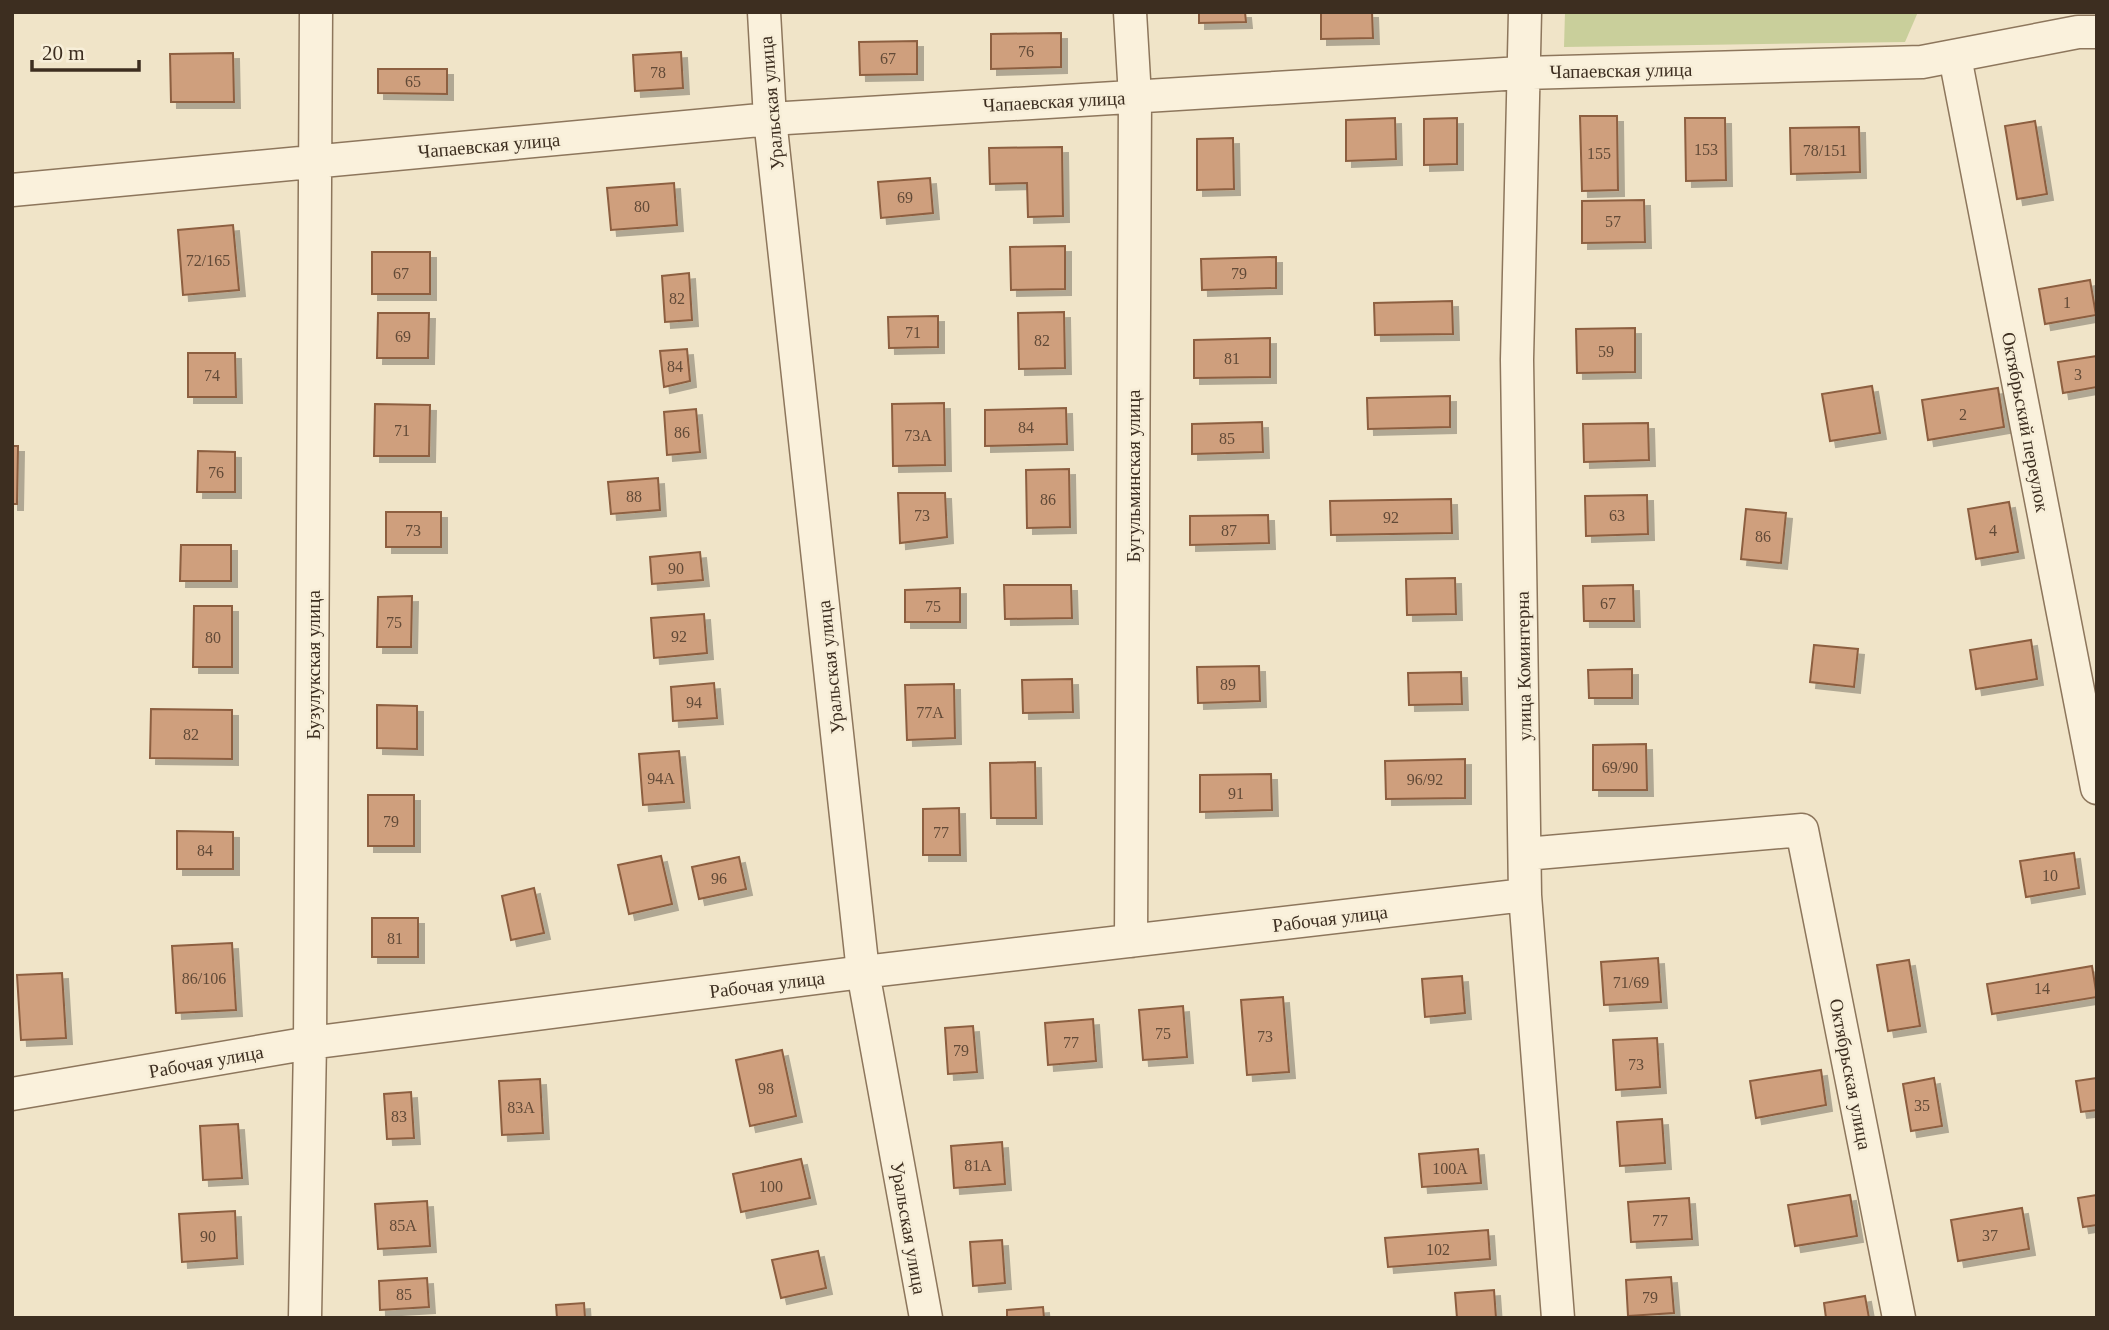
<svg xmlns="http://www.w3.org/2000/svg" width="2109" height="1330" font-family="Georgia,serif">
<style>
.green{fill:#c9cf9b}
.building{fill:#cf9f7d;stroke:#8d5f41;stroke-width:2;filter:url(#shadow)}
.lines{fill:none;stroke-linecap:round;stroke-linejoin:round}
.minor-casing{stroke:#8d765c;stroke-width:35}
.minor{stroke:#faf1dc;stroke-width:32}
.labels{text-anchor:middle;stroke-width:5;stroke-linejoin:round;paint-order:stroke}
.number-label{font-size:16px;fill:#624a37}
.street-label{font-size:19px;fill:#3d2e20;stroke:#f7eed8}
</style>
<defs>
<filter id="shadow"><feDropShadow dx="6" dy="6" stdDeviation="0" flood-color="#0004"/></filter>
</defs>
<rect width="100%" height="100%" fill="#f0e4c8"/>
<!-- green -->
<path class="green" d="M1565,12H1918L1905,42L1564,47Z"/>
<!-- building -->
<path class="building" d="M1199,12H1245L1246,22L1199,23Z
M1321,12H1372L1373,38L1321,39Z
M1061,33V67L991,69V34Z
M917,41V74L860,75L859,42Z
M681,52L683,88L635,91L633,55Z
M233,53L234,102H171L170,54Z
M378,69H447V94L378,93Z
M1580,116H1617L1618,190L1582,191Z
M1395,118L1396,159L1346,161V120Z
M1457,118V164L1424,165V119Z
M1685,118H1725L1726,180L1686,181Z
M2035,121L2047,194L2017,199L2005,126Z
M1859,127L1860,172L1791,174L1790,128Z
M1233,138L1234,189L1197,190V139Z
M1062,147L1063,216L1028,217L1027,183L990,184L989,148Z
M930,178L933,213L881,218L878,182Z
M674,183L677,225L611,230L607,188Z
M1644,200L1645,242L1582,243V201Z
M233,225L239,290L183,295L178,230Z
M1065,246V289L1011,290L1010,247Z
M372,252H430V294H372Z
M1276,257V288L1202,290L1201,259Z
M689,273L692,320L665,322L662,276Z
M2090,280L2096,315L2045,324L2039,289Z
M1452,301L1453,334L1375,335L1374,303Z
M1064,312L1065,368L1019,369L1018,313Z
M378,313H429L428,358H377Z
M938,316V347L889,348L888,317Z
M1635,328V372L1577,373L1576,329Z
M1270,338V377L1194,378V340Z
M687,349L690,381L664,387L660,351Z
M188,353H235L236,397H188Z
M2097,356V387L2063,393L2058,362Z
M1872,386L1880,433L1830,441L1822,394Z
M1998,388L2004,427L1928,440L1922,400Z
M1450,396V427L1368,429L1367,398Z
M944,403L945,465L893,466L892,404Z
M375,404L430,405L429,456H374Z
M1066,408L1067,444L985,446V410Z
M696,409L700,452L667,455L664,412Z
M1262,422L1263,452L1192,454V424Z
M1648,423L1649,460L1584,462L1583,424Z
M12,446H18L17,504H12Z
M198,451L235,452V492H197Z
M1069,469L1070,527L1027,528L1026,470Z
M658,478L660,510L611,514L608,482Z
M898,493H945L947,537L900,543Z
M1647,495L1648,534L1586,536L1585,496Z
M1451,499L1452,533L1331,535L1330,501Z
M2009,502L2018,552L1976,559L1968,509Z
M1746,509L1786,513L1781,563L1741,559Z
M386,512H441V547H386Z
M1268,515L1269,543L1190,545V516Z
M181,545H231V581H180Z
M700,552L703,580L652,584L650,557Z
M1455,578L1456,614L1407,615L1406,579Z
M1004,585H1071L1072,618L1005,619Z
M1633,585L1634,621H1584L1583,586Z
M960,588V622H905V590Z
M412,596L411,647H377L378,597Z
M194,606H232V667H193Z
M704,614L707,653L654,658L651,618Z
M2031,640L2037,679L1976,689L1970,650Z
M1814,645L1858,649L1854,687L1810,682Z
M1259,666L1260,701L1198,703L1197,667Z
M1632,669V698H1589L1588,670Z
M1461,672L1462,704L1409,705L1408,673Z
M1072,679L1073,712L1023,713L1022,680Z
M714,683L717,718L673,721L671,687Z
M954,684L955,738L907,740L905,685Z
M377,705L417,706V749L377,748Z
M151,709L232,710V759L150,758Z
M1646,744L1647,790H1593V745Z
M679,751L684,802L643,805L639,754Z
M1465,759V798L1386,799L1385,761Z
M1035,762L1036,818H991L990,763Z
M1271,774L1272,810L1200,812V775Z
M368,795H414V846H368Z
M959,808L960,855H923V809Z
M177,831L233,832V869H177Z
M2074,853L2079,888L2026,897L2020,861Z
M661,856L672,904L629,914L618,865Z
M739,857L746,889L699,899L692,867Z
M534,888L544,933L511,940L502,896Z
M372,918H418V957H372Z
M232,943L236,1010L176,1013L172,946Z
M1658,958L1661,1002L1604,1005L1601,962Z
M1909,960L1920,1026L1888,1031L1877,965Z
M2092,966L2097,997L1992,1014L1987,984Z
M62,973L66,1038L21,1040L17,975Z
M1462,976L1465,1013L1425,1017L1422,979Z
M1283,997L1289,1072L1247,1075L1241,1000Z
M1183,1006L1187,1057L1143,1060L1139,1010Z
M1093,1019L1096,1061L1048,1065L1045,1023Z
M973,1026L977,1072L948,1074L945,1028Z
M1657,1038L1660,1087L1616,1090L1613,1040Z
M782,1050L796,1116L750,1126L736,1060Z
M1821,1070L1826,1105L1756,1118L1750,1081Z
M1934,1078L1942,1126L1911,1131L1903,1084Z
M2097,1078V1110L2081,1112L2076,1081Z
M540,1079L543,1133L502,1135L499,1081Z
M411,1092L414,1138L387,1139L384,1094Z
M1662,1119L1665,1163L1620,1166L1617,1122Z
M238,1124L242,1178L203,1180L200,1126Z
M1002,1142L1005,1184L954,1188L951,1146Z
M1478,1149L1481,1183L1422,1187L1419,1154Z
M801,1159L810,1198L741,1212L733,1174Z
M1850,1195L1857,1236L1795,1246L1788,1205Z
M2097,1195V1225L2083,1227L2078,1198Z
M1689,1198L1692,1239L1631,1242L1628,1202Z
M427,1201L430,1246L378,1249L375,1204Z
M2022,1208L2029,1249L1958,1261L1951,1220Z
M235,1211L237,1258L182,1262L179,1214Z
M1488,1230L1490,1259L1388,1267L1385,1238Z
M1002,1240L1005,1283L973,1286L970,1242Z
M818,1251L826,1288L781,1298L772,1260Z
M1671,1277L1674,1313L1628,1316L1626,1280Z
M427,1278L429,1307L380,1310L379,1281Z
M1494,1290L1496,1318H1457L1455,1293Z
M1865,1296L1869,1318H1826L1824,1303Z
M584,1303L585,1318H557L556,1305Z
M1043,1307L1044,1318H1007V1310Z"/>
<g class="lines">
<!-- minor casing -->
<g class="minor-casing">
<path id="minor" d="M764,12L770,119L863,972L926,1318
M1130,12L1135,97L1131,941
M1525,12L1517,360L1525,895L1558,1318
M1955,57L2097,788
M12,190L770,119L1521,73L1922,62L2078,32H2097
M1525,854L1802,830L1899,1318
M12,1094L310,1043L863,972L1525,895
M305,1318L310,1043L316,12"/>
</g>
<!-- minor -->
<use href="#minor" class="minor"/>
</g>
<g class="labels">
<!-- number labels -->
<g class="number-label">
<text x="1026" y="57">76</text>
<text x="888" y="64">67</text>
<text x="658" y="78">78</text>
<text x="413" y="87">65</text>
<text x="1706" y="155">153</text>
<text x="1825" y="156">78/151</text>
<text x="1599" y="159">155</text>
<text x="905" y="203">69</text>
<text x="642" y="212">80</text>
<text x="1613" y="227">57</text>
<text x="208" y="266">72/165</text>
<text x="401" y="279">67</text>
<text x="1239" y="279">79</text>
<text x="677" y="304">82</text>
<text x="2067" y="308">1</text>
<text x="913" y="338">71</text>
<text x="403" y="342">69</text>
<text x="1042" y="346">82</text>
<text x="1606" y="357">59</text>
<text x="1232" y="364">81</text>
<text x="675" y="372">84</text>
<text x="2078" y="380">3</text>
<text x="212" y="381">74</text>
<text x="1963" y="420">2</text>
<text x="1026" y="433">84</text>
<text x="402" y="436">71</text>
<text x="682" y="438">86</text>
<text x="918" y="441">73А</text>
<text x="1227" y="444">85</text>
<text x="216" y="478">76</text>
<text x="634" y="502">88</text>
<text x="1048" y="505">86</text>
<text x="922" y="521">73</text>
<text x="1617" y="521">63</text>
<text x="1391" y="523">92</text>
<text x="413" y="536">73</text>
<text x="1229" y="536">87</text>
<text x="1993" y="536">4</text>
<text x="1763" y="542">86</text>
<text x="676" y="574">90</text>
<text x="1608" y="609">67</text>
<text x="933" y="612">75</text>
<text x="394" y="628">75</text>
<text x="679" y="642">92</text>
<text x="213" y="643">80</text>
<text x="1228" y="690">89</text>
<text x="694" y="708">94</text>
<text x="930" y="718">77А</text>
<text x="191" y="740">82</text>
<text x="1620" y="773">69/90</text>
<text x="661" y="784">94А</text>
<text x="1425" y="785">96/92</text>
<text x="1236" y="799">91</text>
<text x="391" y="827">79</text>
<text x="941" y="838">77</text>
<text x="205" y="856">84</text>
<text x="2050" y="881">10</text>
<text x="719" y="884">96</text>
<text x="395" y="944">81</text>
<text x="204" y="984">86/106</text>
<text x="1631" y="988">71/69</text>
<text x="2042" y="994">14</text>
<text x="1163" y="1039">75</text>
<text x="1265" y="1042">73</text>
<text x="1071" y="1048">77</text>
<text x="961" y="1056">79</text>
<text x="1636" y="1070">73</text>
<text x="766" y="1094">98</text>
<text x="1922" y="1111">35</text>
<text x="521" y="1113">83А</text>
<text x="399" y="1122">83</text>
<text x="978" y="1171">81А</text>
<text x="1450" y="1174">100А</text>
<text x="771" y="1192">100</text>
<text x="1660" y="1226">77</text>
<text x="403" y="1231">85А</text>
<text x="1990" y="1241">37</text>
<text x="208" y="1242">90</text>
<text x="1438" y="1255">102</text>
<text x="404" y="1300">85</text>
<text x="1650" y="1303">79</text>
</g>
<!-- street labels -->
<g class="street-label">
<text transform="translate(1621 70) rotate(-1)" y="7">Чапаевская улица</text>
<text transform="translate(1054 101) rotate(-3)" y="7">Чапаевская улица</text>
<text transform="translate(771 103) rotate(-95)" y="7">Уральская улица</text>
<text transform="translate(489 145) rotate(-5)" y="7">Чапаевская улица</text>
<text transform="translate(2026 422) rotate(79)" y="7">Октябрьский переулок</text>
<text transform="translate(1133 476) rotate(-90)" y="7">Бугульминская улица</text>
<text transform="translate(313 665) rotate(-90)" y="7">Бузулукская улица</text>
<text transform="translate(1523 666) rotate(-91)" y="7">улица Коминтерна</text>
<text transform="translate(830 667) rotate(-96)" y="7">Уральская улица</text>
<text transform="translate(1330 918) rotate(-7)" y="7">Рабочая улица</text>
<text transform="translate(767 984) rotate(-7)" y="7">Рабочая улица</text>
<text transform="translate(206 1061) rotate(-10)" y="7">Рабочая улица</text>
<text transform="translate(1851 1074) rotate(79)" y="7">Октябрьская улица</text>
<text transform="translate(909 1228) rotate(80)" y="7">Уральская улица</text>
</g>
</g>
<!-- border -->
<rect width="2109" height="1330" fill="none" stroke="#3d2e20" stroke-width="28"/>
<!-- scale -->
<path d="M32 60v10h107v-10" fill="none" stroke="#3d2e20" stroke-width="3.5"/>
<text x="42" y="60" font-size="21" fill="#3d2e20" stroke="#f7eed8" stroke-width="5" paint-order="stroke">20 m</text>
</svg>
